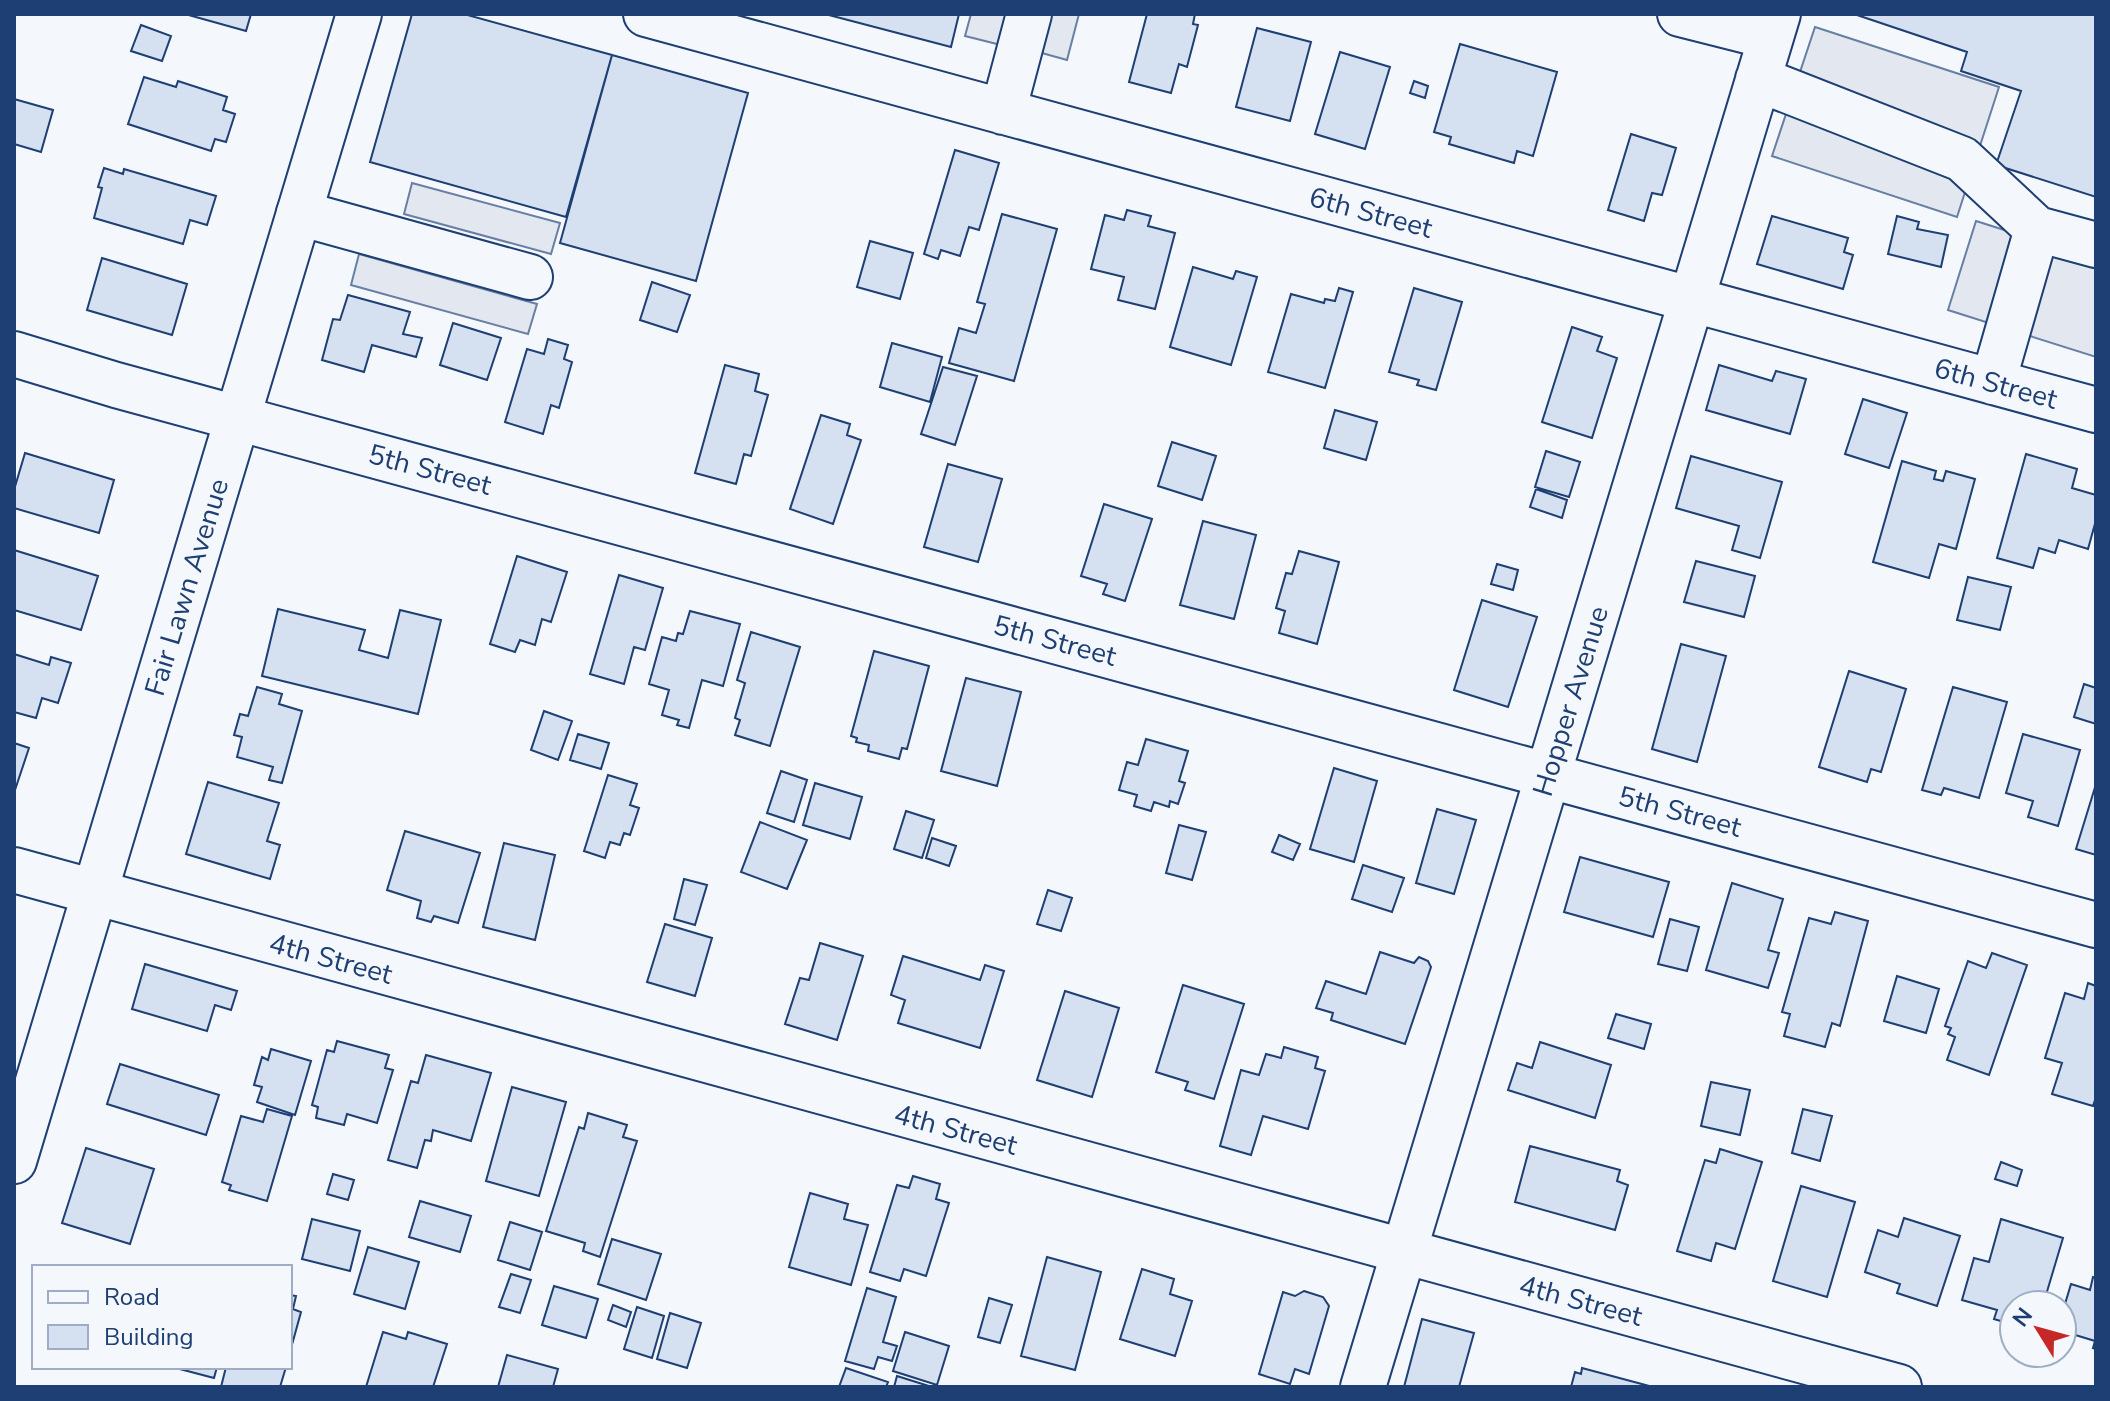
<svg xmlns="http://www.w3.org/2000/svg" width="2110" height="1401" font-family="'Nunito Sans',sans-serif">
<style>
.parking{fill:#e3e8f0;stroke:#687fa3;stroke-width:2}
.building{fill:#d5e0f0;stroke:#1d3f73;stroke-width:2}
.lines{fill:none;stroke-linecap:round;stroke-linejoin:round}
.minor-casing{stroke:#1d3f73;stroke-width:48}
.major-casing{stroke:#1d3f73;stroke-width:48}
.minor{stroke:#f4f7fb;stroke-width:44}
.major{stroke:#f4f7fb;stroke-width:44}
.labels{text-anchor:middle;stroke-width:6;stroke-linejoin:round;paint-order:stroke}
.street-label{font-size:28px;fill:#1d3f73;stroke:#f4f7fb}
</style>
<rect width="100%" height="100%" fill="#f4f7fb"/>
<!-- parking -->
<path class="parking" d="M971,14H1009L1001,45L965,36Z
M1040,14H1079L1067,60L1031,50Z
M1815,27L1999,87L1957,217L1772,156Z
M412,183L560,223L551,254L404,214Z
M1976,221L2096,259V357L1948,310Z
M359,254L537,304L528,334L351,285Z"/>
<!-- building -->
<path class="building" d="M185,14H251L246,31Z
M412,14H464L612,55L566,217L370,162Z
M825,14H959L951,47Z
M1147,14H1195L1193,24L1198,25L1187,67L1179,64L1171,93L1129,82Z
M1854,14H2096V197L1996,165L2021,91L1961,71L1967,52Z
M141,25L171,36L162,61L131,51Z
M1257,28L1311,42L1290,121L1236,107Z
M1460,44L1557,72L1533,156L1517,151L1514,163L1449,144L1451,137L1434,132Z
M1340,52L1390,67L1365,149L1315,134Z
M612,55L748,93L696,281L560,243Z
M144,77L176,87L178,81L227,97L223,110L235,114L226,142L215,139L211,151L128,124Z
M1414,81L1428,86L1425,98L1410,93Z
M14,99L53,110L41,152L14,144Z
M1631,134L1676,148L1662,195L1652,193L1644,221L1608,210Z
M955,150L999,163L979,230L969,227L960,256L941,250L938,259L924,254Z
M104,168L123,174L124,169L216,196L207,225L190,220L183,244L94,218L102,188L98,187Z
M1127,210L1151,216L1148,226L1175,233L1155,309L1118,300L1124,277L1091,269L1105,215L1124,220Z
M1002,214L1057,229L1014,381L949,363L959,328L976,333L985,304L977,302Z
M1772,216L1848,238L1844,252L1853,255L1843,289L1757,264Z
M1897,216L1919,222L1917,229L1948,235L1941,267L1888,254Z
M870,241L913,253L900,299L857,287Z
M102,258L187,284L172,335L87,310Z
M1193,267L1233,279L1236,271L1257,277L1231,365L1170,347Z
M652,282L690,295L677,332L640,320Z
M1339,288L1353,292L1325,388L1268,372L1291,294L1324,303L1325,299L1335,301Z
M1414,288L1462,302L1436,390L1417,385L1419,380L1389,372Z
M348,295L410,312L403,334L422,338L416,357L372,345L364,372L322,360L333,319L340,320Z
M453,323L501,338L487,380L440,365Z
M1572,327L1602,337L1597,351L1617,358L1592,438L1542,422Z
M548,339L568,345L564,359L572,362L559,408L551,405L543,434L505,422L527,349L544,354Z
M892,343L942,357L930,402L880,387Z
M725,365L759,374L755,391L768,395L751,456L744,454L736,484L695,473Z
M1719,365L1772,381L1776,371L1806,379L1790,434L1706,410Z
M943,367L977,376L955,445L921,434Z
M1863,399L1907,413L1889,468L1845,454Z
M1335,410L1377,422L1366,460L1324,448Z
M821,415L850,424L847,435L861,440L833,524L790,509Z
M1172,442L1216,456L1202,500L1158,486Z
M1546,451L1580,462L1569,497L1535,487Z
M25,453L114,480L99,533L14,508V490Z
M2026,454L2077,469L2072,488L2096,495V520L2088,549L2059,540L2055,553L2039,548L2033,568L1997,558Z
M1691,456L1782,482L1760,558L1732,550L1739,526L1676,508Z
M1902,461L1936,471L1934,479L1943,481L1946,471L1975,479L1956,549L1939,544L1929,578L1873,562Z
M948,464L1002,479L978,562L924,547Z
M1536,489L1567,500L1562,518L1530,507Z
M1104,504L1152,519L1125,601L1103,594L1107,584L1081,576Z
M1203,521L1256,535L1234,619L1180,605Z
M14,550L98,576L81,630L14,610Z
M1299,551L1339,562L1317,644L1279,633L1285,611L1276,608L1286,573L1292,574Z
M517,556L567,572L551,622L542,619L535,645L520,640L515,652L490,644Z
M1696,561L1755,576L1744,617L1684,602Z
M1497,564L1518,570L1513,590L1491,584Z
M619,575L663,588L645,650L634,647L624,684L590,674Z
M1968,577L2011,587L2000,630L1957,620Z
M1482,600L1537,617L1508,707L1454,690Z
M278,609L365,630L359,650L388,658L400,610L441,620L418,714L262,676Z
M690,611L740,624L723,686L702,680L689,728L677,725L679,720L662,715L669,690L649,684L662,637L676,641L678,633L683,634Z
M751,632L800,647L770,746L735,735L740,720L735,718L745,683L737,680Z
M1681,644L1726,656L1697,762L1652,749Z
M874,651L929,666L907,749L902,748L899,759L868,751L869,745L856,742L857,738L851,736Z
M14,654L49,665L51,657L71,663L58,703L42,698L36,718L14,712Z
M1849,671L1906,689L1881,772L1871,769L1867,782L1819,767Z
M966,678L1021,692L997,786L941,771Z
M2084,684L2096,688V724L2074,717Z
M257,687L282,694L279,704L302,711L282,783L269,780L273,767L237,757L242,737L234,735L240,714L248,716Z
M1953,687L2007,702L1979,798L1944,788L1941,795L1922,790Z
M544,711L572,721L558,760L531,750Z
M578,734L609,743L601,769L570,760Z
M2023,734L2080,750L2058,826L2028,817L2033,801L2006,793Z
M1146,739L1188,751L1179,781L1185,783L1178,804L1170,801L1169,807L1154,802L1151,811L1134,806L1137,795L1119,790L1127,762L1138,765Z
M14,743L29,748L14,793Z
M1334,768L1377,781L1354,862L1310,849Z
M781,771L807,780L794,822L767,813Z
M608,775L637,784L630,805L639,808L630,835L624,833L620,845L610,842L605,858L584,851Z
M208,782L279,803L267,841L280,845L270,879L186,854Z
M815,783L862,797L850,839L803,825Z
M2096,784V855L2076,849Z
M1437,809L1476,820L1454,894L1416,883Z
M906,811L934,820L922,858L894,849Z
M760,822L807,840L787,889L741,872Z
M1179,825L1206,832L1192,880L1166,873Z
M405,831L480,853L458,923L434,916L431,922L417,918L421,901L387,890Z
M1279,835L1300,844L1293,860L1272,852Z
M932,838L956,846L949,866L926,858Z
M504,843L555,855L535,940L483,927Z
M1580,857L1669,882L1653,937L1564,912Z
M1363,865L1404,878L1392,912L1352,899Z
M684,879L707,885L695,925L674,919Z
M1732,883L1783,899L1768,950L1779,953L1768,988L1706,970Z
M1048,890L1072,898L1061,931L1037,924Z
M1835,912L1868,921L1840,1026L1832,1023L1825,1047L1784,1036L1790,1014L1782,1012L1809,918L1831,924Z
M1670,919L1699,927L1687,971L1658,964Z
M665,924L712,938L695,996L647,982Z
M820,943L863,956L837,1040L785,1024L800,978L809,980Z
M1380,952L1414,963L1419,957L1428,961L1431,967L1405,1044L1331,1020L1333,1013L1316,1008L1326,981L1366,994Z
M1992,953L2027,965L1989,1075L1947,1060L1955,1037L1948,1034L1951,1028L1945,1026L1968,961L1986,968Z
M903,956L980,980L985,965L1004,971L980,1048L898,1023L905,1000L891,995Z
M145,964L237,991L231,1010L215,1005L207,1031L132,1009Z
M1897,976L1939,989L1926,1033L1884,1021Z
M2088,983L2096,986V1097L2093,1106L2052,1094L2062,1063L2045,1058L2065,993L2084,999Z
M1183,985L1244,1004L1214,1099L1185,1090L1188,1082L1156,1072Z
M1065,991L1119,1008L1092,1097L1037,1080Z
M1616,1014L1651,1024L1644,1049L1608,1038Z
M337,1041L389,1055L385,1068L393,1070L377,1123L347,1114L344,1125L316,1118L318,1107L312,1105L327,1050L334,1052Z
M1540,1042L1611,1065L1595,1118L1508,1090L1517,1063L1532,1068Z
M1284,1047L1318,1057L1315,1068L1325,1071L1308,1129L1263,1116L1251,1155L1220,1146L1241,1070L1259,1075L1266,1054L1281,1058Z
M271,1049L311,1061L295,1115L257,1102L262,1087L254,1085L262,1057L268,1060Z
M426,1055L491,1073L471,1141L433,1130L431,1141L425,1140L417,1168L388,1160L411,1081L418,1083Z
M120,1064L219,1095L206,1135L107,1104Z
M1711,1082L1750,1090L1740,1135L1701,1126Z
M512,1087L566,1102L539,1196L486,1181Z
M267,1109L292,1116L267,1201L229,1190L231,1185L222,1182L241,1116L263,1122Z
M1803,1109L1832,1116L1820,1161L1792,1153Z
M588,1113L627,1125L623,1137L637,1141L600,1257L583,1251L585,1243L546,1231L579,1127L584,1129Z
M1530,1146L1620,1170L1617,1181L1628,1185L1615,1230L1515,1202Z
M86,1148L154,1169L130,1244L62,1223Z
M1720,1149L1762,1162L1735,1249L1716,1243L1711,1261L1677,1251L1705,1160L1716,1163Z
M2001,1162L2022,1170L2017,1186L1995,1179Z
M333,1174L354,1180L348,1200L327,1194Z
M913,1176L940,1184L936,1199L949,1203L926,1276L904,1269L900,1281L870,1272L897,1185L909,1188Z
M1801,1186L1855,1202L1827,1297L1773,1281Z
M810,1193L848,1204L844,1219L868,1225L851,1285L789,1267Z
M420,1201L471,1216L460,1252L409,1237Z
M1904,1218L1960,1236L1937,1306L1897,1293L1900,1284L1865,1272L1878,1230L1898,1237Z
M312,1219L360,1231L350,1271L302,1259Z
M2001,1219L2063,1238L2043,1305H2014V1325L1994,1319L1997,1310L1962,1300L1974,1258L1989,1262Z
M510,1222L542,1232L530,1270L498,1260Z
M612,1239L661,1254L646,1300L598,1284Z
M368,1247L419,1262L405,1309L354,1294Z
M1047,1257L1101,1272L1075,1370L1021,1356Z
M1142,1269L1174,1279L1170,1294L1192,1301L1175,1356L1120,1339Z
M511,1274L531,1280L520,1313L499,1307Z
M2093,1277L2096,1278V1349L2093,1348L2095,1341L2062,1331V1314L2071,1284L2090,1290Z
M554,1286L598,1299L586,1338L542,1325Z
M867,1288L896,1297L883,1342L897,1346L892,1361L878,1357L874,1369L845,1361Z
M1304,1291L1323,1297L1329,1306L1309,1374L1295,1369L1290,1384L1259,1374L1283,1292L1295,1296Z
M290,1295L296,1296L293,1309L301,1312L290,1352Z
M989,1298L1012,1305L1000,1343L978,1337Z
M613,1305L631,1312L626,1327L608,1320Z
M637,1307L664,1316L652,1358L624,1349Z
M670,1313L701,1323L687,1368L657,1359Z
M1422,1319L1474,1333L1459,1387H1404Z
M383,1332L406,1339L408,1332L447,1344L433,1387H366Z
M905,1332L949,1346L937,1385L893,1371Z
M507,1355L558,1369L553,1387H498Z
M172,1367H217L214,1378Z
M226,1367H286L280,1387H221Z
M846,1368L888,1382L886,1387H839Z
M1582,1368L1653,1387H1571L1575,1372L1581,1374Z
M897,1376L932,1387H894Z"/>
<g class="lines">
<!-- minor casing -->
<g class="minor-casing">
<path id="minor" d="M646,14L2096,410
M1680,14L1771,37
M1758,79L1962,159L2037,229
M1003,112L1029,14
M299,213L530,277
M14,354L116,385L2096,925
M1993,382L2037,229L2096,245
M14,870L1899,1387
M1363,1387L1778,14"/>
</g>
<!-- major casing -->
<g class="major-casing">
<path id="major" d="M14,1161L359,14"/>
</g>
<!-- minor -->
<use href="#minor" class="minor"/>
<!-- major -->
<use href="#major" class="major"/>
</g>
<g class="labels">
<!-- street labels -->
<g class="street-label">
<text transform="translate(1371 212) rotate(15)" y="10">6th Street</text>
<text transform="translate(1996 383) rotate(15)" y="10">6th Street</text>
<text transform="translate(430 469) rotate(15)" y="10">5th Street</text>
<text transform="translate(186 587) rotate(-73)" y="10">Fair Lawn Avenue</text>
<text transform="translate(1055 640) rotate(15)" y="10">5th Street</text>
<text transform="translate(1570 701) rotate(-73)" y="10">Hopper Avenue</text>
<text transform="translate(1680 811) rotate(15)" y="10">5th Street</text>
<text transform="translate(331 958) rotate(15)" y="10">4th Street</text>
<text transform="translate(956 1129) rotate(15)" y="10">4th Street</text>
<text transform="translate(1581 1300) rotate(15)" y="10">4th Street</text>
</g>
</g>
<!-- border -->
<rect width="2110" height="1401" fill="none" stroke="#1d3f73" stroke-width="32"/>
<!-- legend -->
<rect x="32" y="1265" width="260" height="104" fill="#f4f7fb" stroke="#9eadc5" stroke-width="2"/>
<rect x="48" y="1291" width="40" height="12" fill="#f4f7fb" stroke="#9eadc5" stroke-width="2"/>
<text x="104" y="1305" font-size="24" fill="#1d3f73">Road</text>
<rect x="48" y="1325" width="40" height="24" fill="#d5e0f0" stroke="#9eadc5" stroke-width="2"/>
<text x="104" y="1345" font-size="24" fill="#1d3f73">Building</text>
<!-- north arrow -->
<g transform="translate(2038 1329) rotate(307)"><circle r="38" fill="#f4f7fb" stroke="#9eadc5" stroke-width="2"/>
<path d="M0-6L14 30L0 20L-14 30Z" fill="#c62828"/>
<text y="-12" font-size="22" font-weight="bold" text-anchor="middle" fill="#1d3f73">N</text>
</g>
</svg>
